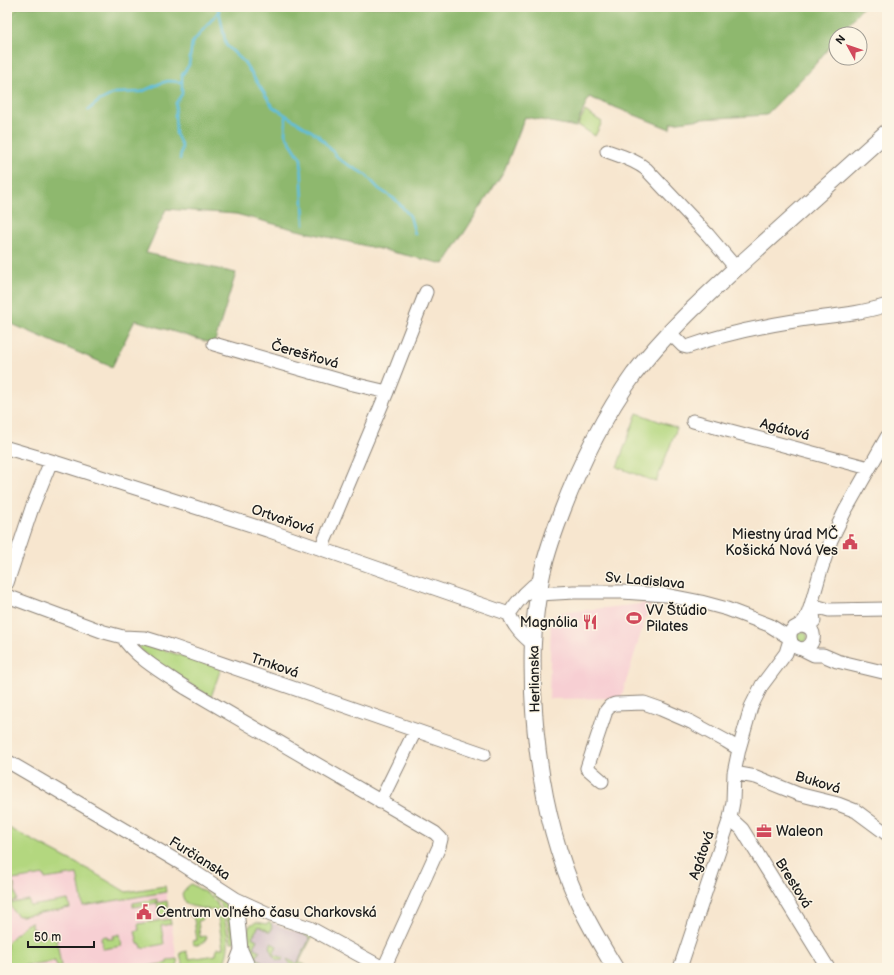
<svg xmlns="http://www.w3.org/2000/svg" width="894" height="975" font-family="'Balsamiq Sans',sans-serif">
<style>
.built{fill:#f7cfd3}
.industrial{fill:#d2bdc7}
.green{fill:#b3d77f;stroke:#687a4e}
.forest{fill:#8eb86e;stroke:#556a45}
.lines{fill:none;stroke-linecap:round;stroke-linejoin:round}
.stream{stroke:#5fbede;stroke-width:2.5}
.minor-casing{stroke:#8a8176;stroke-width:15}
.major-casing{stroke:#8a8176;stroke-width:18}
.minor{stroke:#fff;stroke-width:13}
.major{stroke:#fff;stroke-width:16}
.labels{text-anchor:middle;stroke-width:3;stroke-linejoin:round;paint-order:stroke}
.street-label{font-size:14px;fill:#1c1c1c;stroke:#fcf5e5}
.poi-label{font-size:14px;fill:#1c1c1c;stroke:#fcf5e5;text-anchor:start}
</style>
<rect width="100%" height="100%" fill="#fcf5e5"/>
<filter id="ink" filterUnits="userSpaceOnUse"><feTurbulence type="fractalNoise" baseFrequency=".025" numOctaves="2"/><feDisplacementMap in="SourceGraphic" scale="8" xChannelSelector="R" yChannelSelector="G"/><feConvolveMatrix kernelMatrix="1 2 1 2 8 2 1 2 1" color-interpolation-filters="sRGB"/></filter>
<filter id="wash" filterUnits="userSpaceOnUse"><feTurbulence type="fractalNoise" baseFrequency=".012" numOctaves="4" result="noise"/><feDisplacementMap in="SourceGraphic" scale="16" xChannelSelector="R" yChannelSelector="G"/><feGaussianBlur stdDeviation="0.9" result="paint"/><feColorMatrix in="noise" values="0 0 0 0 0 0 0 0 0 0 0 0 0 0 0 0 0 1.4 0 .05"/><feComposite in="paint" operator="in"/></filter>
<g filter="url(#wash)">
<rect width="100%" height="100%" fill="#f7e6cf"/>
<!-- built -->
<path class="built" d="M650,603L621,698L549,699L551,621L552,617L559,613Z
M7,827L91,871L126,892L165,886L177,959L167,960V963L138,968H7Z"/>
<!-- industrial -->
<path class="industrial" d="M270,922L302,934L303,933L313,935L299,962L311,968H262L260,967L256,958L253,947L252,938L259,926L269,932L271,923Z"/>
<!-- green -->
<path class="green" d="M7,7H19L7,20Z
M585,111L602,122L595,136L578,125Z
M637,413L677,428L656,482L617,467Z
M796.5 637a5.5 5.5 0 1 1 11 0a5.5 5.5 0 1 1-11 0Z
M141,643L221,668L211,697L156,663L139,648V646Z
M7,827L91,871L126,892L165,886L166,892L83,906L77,874L45,879L44,875L7,881Z
M198,881C202,884 208,886 212,889C229,901 233,923 235,942H231C228,912 221,898 195,882Z
M7,884H14L17,900L12,901V903L29,900L30,906L68,900L70,908L22,916C19,916 18,916 16,914C10,910 7,891 7,884Z
M191,884C199,889 208,893 214,900C227,916 235,952 220,968H183L180,953L186,951L189,959L216,955L217,948H223L217,911L191,906L185,902L182,895L186,888Z
M157,899V903L167,901L169,915L160,917L157,903L133,907V903Z
M189,913L201,916L202,918V920L198,921L200,937L206,936L207,937C204,943 199,947 193,944L192,941L197,940L194,919L188,914Z
M170,919L171,924L161,926L164,944L142,948L141,944H138L135,931L139,930L138,924Z
M31,922L33,929H35L36,938L56,935L61,966H57L55,961L7,968V943L24,926Z
M257,922L267,924L269,922L271,923L272,929L270,932L259,926L252,937L257,940L253,947L260,951L256,958L263,962L260,967L262,968H259C257,965 254,963 253,960C250,955 246,932 249,927C250,924 254,923 257,922Z
M305,932L313,935L299,962L311,968C303,968 291,969 287,959L297,964L310,938L303,934Z
M120,934L122,946L103,949L101,937L107,936L108,939H113V936Z
M271,943L277,946L273,954L284,958L282,960H277C272,956 269,949 271,943Z
M177,959L178,968H138L167,963V960Z"/>
<!-- forest -->
<path class="forest" d="M19,7H863L840,34H836V39L812,68L766,115L702,119L671,123L670,129L589,97L576,127L525,117L504,171L444,264L293,229L236,214L166,209L146,253L236,273L214,344L135,320L112,367L7,322V20Z"/>
<g class="lines">
<!-- stream -->
<path class="stream" d="M219,11L226,45L244,62L273,107L319,136L340,160L366,175L379,189L396,200L410,216L415,234
M88,110L99,101L115,93L141,92L161,83L168,81L182,82
M286,116L285,134L301,159L304,224
M180,159L182,146L176,134L175,115L176,103L182,94V75L189,65L192,43L219,11L217,7"/>
</g>
</g>
<g filter="url(#ink)">
<g class="lines">
<!-- minor casing -->
<g class="minor-casing">
<path id="minor" d="M607,151C621,156 635,160 646,169L708,235L736,268
M669,332L683,346L687,347C721,335 757,327 794,321C825,316 857,315 887,305
M214,344L349,383L387,392
M693,421L869,468
M7,448L51,461L267,530L509,614
M321,549L387,392L426,292
M7,583L32,508L51,461
M539,594L574,592H622L666,595L701,602L727,609L769,625L790,638
M7,596L104,632L123,637L145,638L171,646L484,754
M509,614C518,600 527,589 541,580
M509,614C514,627 522,635 533,644
M814,621L813,614L811,605L820,573L831,540L845,511L887,437
M801,625C823,627 812,656 796,647C792,645 790,641 790,637C790,627 796,628 801,624C807,620 809,611 811,605L829,610L887,609
M123,637C133,656 168,676 186,688L435,833L441,839L439,847L384,968
M802,649L814,655H823L837,661L887,673
M7,761L55,789L182,864L236,899L271,915L310,928L383,968
M734,773L756,777L798,794L838,804L856,811L887,834
M602,781L587,768L606,711L610,706L615,704L644,703L661,709L691,722L726,741L739,749
M380,802L415,731
M730,818L742,829L828,968
M236,899L241,950L249,968
M234,968L241,950
M680,968L730,818L733,802L734,773L739,749L751,707L762,685L786,653L790,640"/>
</g>
<!-- major casing -->
<g class="major-casing">
<path id="major" d="M615,968C601,945 588,923 577,899C548,834 536,763 533,692C533,676 532,659 533,643C534,622 537,600 541,579C545,557 553,535 561,514C580,464 603,417 634,374C666,332 705,297 744,261C792,218 839,175 887,132"/>
</g>
<!-- minor -->
<use href="#minor" class="minor"/>
<!-- major -->
<use href="#major" class="major"/>
</g>
</g>
<!-- icons -->
<defs>
<g id="civic-bare" transform="scale(1.2)"><path d="M-.6-6.5H3V-4.5H.6V-3L4-1V1h2V6H-6V1h2V-1L-.6-3ZM-1.2 2.5V6h2.4V2.5Z" fill="#d1495b" stroke="#fcf5e5" stroke-width="2.5" paint-order="stroke"/></g>
<g id="stadium-bare" transform="scale(1.2)"><path d="M0-5a6.5 5 0 1 0 0 10a6.5 5 0 1 0 0-10ZM-3.5-1.8h7v3.6h-7Z" fill="#d1495b" stroke="#fcf5e5" stroke-width="2.5" paint-order="stroke"/></g>
<g id="restaurant-bare" transform="scale(1.2)"><path d="M-5-6h1v4h1v-4h1v4h1v-4h1v5L-1.5 .5V6h-2V.5L-5-1ZM5-6V6H3V1.5H1.5Q1.5-4 5-6Z" fill="#d1495b" stroke="#fcf5e5" stroke-width="2.5" paint-order="stroke"/></g>
<g id="office-bare" transform="scale(1.2)"><path d="M-6-3h4V-5.5h4V-3h4V5H-6ZM-1-4.5V-3h2v-1.5ZM-6 0V1H6V0Z" fill="#d1495b" stroke="#fcf5e5" stroke-width="2.5" paint-order="stroke"/></g>
</defs>
<g fill-rule="evenodd">
<use href="#civic-bare" x="850" y="542"/>
<use href="#stadium-bare" x="634" y="618"/>
<use href="#restaurant-bare" x="590" y="622"/>
<use href="#office-bare" x="764" y="831"/>
<use href="#civic-bare" x="144" y="912"/>
</g>
<g class="labels">
<!-- street labels -->
<g class="street-label">
<text transform="translate(305 354) rotate(16)" y="5">Čerešňová</text>
<text transform="translate(785 429) rotate(15)" y="5">Agátová</text>
<text transform="translate(283 519) rotate(19)" y="5">Ortvaňová</text>
<text transform="translate(645 580) rotate(5)" y="5">Sv. Ladislava</text>
<text transform="translate(275 665) rotate(19)" y="5">Trnková</text>
<text transform="translate(534 679) rotate(-91)" y="5">Herlianska</text>
<text transform="translate(818 782) rotate(17)" y="5">Buková</text>
<text transform="translate(701 855) rotate(-71)" y="5">Agátová</text>
<text transform="translate(200 858) rotate(32)" y="5">Furčianska</text>
<text transform="translate(794 883) rotate(58)" y="5">Brestová</text>
</g>
<!-- poi labels -->
<g class="poi-label">
<text x="838" y="539" text-anchor="end">Miestny úrad MČ<tspan x="838" dy="16">Košická Nová Ves</tspan></text>
<text x="646" y="615">VV Štúdio<tspan x="646" dy="16">Pilates</tspan></text>
<text x="578" y="627" text-anchor="end">Magnólia</text>
<text x="776" y="836">Waleon</text>
<text x="156" y="917">Centrum voľného času Charkovská</text>
</g>
</g>
<!-- margin -->
<rect width="894" height="975" fill="none" stroke="#fcf5e5" stroke-width="24"/>
<!-- north arrow -->
<g transform="translate(848 46) rotate(310)"><circle r="19" fill="#fcf5e5" stroke="#a29e95"/>
<path d="M0-3L7 15L0 10L-7 15Z" fill="#d1495b"/>
<text y="-6" font-size="11" font-weight="bold" text-anchor="middle" fill="#1c1c1c">N</text>
</g>
<!-- scale -->
<path d="M28 941v6h66v-6" fill="none" stroke="#1c1c1c" stroke-width="2"/>
<text x="34" y="941" font-size="12" fill="#1c1c1c" stroke="#fcf5e5" stroke-width="3" paint-order="stroke">50 m</text>
</svg>
